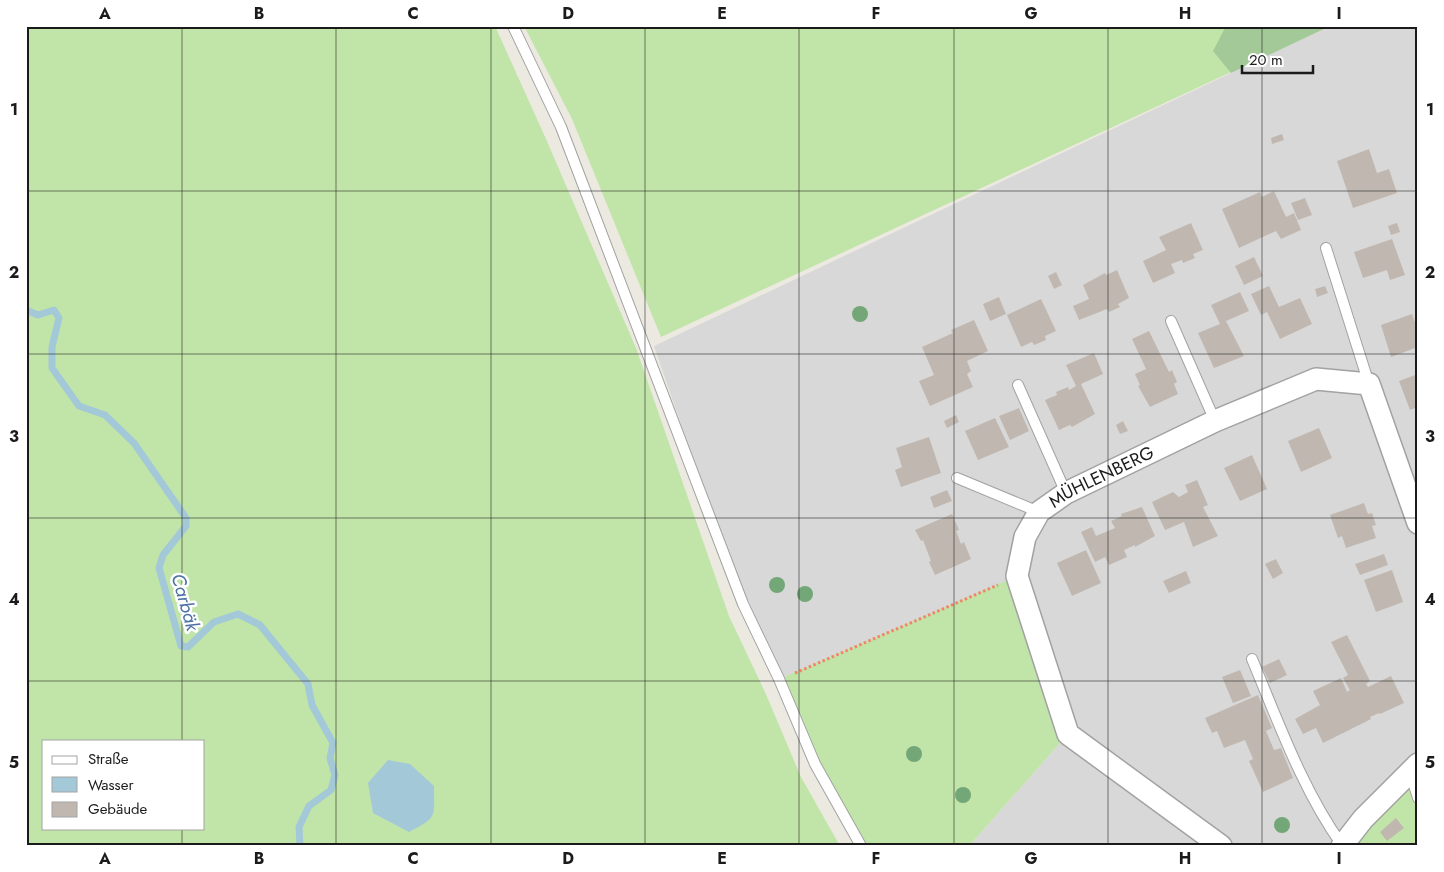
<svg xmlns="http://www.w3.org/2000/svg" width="1444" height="872" font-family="Jost,sans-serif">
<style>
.residential{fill:#d9d8d8}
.grass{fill:#c1e5a8;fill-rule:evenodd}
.forest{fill:#a2c997}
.water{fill:#a3c8d8}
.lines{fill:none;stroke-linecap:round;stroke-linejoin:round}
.stream{stroke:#a3c8d8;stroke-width:7}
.building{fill:#c0b8b0}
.service-casing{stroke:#a2a2a2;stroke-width:12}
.minor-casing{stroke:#a2a2a2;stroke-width:24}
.path{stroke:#f2846c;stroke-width:3;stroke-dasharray:2.5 2.5;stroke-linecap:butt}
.service{stroke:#fff;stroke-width:10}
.minor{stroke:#fff;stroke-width:21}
.tree{fill:#73a777}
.grid{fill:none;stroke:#1b1b1b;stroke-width:1;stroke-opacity:0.55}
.labels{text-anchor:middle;stroke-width:5;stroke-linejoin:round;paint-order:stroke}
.street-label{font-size:18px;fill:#1b1b1b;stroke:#fff}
.water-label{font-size:19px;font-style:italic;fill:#4d72a4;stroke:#fff}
.neatline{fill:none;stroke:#1b1b1b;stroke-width:2}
.grid-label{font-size:16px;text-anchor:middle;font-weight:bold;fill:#1b1b1b}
</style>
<rect width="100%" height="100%" fill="#ece9e1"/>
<!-- residential -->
<path class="residential" d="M1330,26H1418V846H969L1068,734L1016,577L779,679L743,604L654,346Z"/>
<!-- grass -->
<path class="grass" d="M26,26H495L546,139L636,348L729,616L765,692L801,777L840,846H26ZM44,741H204V828H44Z
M524,26H1330L661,337L572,119Z
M1017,576L1068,734L969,846H861L815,764L779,679Z
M1410,771L1418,798V846H1343Z"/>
<!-- forest -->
<path class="forest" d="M1226,26H1330L1231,73L1213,51Z"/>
<!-- water -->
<path class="water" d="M388,760L410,764L434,786C434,818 438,817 409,832L373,813L368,783Z"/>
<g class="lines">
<!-- stream -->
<path class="stream" d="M26,310L38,315L54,310L59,318L52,347V368L79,406L105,415L134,443L186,518V526L163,555L159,568L181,646L188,647L214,622L238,614L260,625L308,684L312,705L333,743L330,758L335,775L331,790L309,806L299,827L300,846"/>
</g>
<!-- building -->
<path class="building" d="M1282,134L1284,140L1272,144L1271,138Z
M1369,149L1377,173L1389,169L1397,193L1353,208L1337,161Z
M1274,191L1286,217L1294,213L1301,230L1281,239L1276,231L1239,248L1222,209L1260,192L1262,197Z
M1305,198L1312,215L1298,220L1291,203Z
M1191,223L1203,250L1193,254L1195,258L1183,263L1182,260L1171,264L1175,273L1153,283L1143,261L1166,250L1159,237Z
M1397,223L1400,232L1391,235L1388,226Z
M1392,239L1405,275L1390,280L1387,270L1363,278L1354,252Z
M1254,257L1263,276L1244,285L1235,266Z
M1117,270L1129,298L1118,304L1120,307L1109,312L1107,309L1079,320L1073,306L1089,299L1083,285L1105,273L1106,275Z
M1056,272L1062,285L1054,289L1048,276Z
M1269,286L1279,307L1300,298L1312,324L1280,339L1267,312L1261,315L1251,294Z
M1325,286L1328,293L1317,297L1315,289Z
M1240,292L1249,311L1226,321L1244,356L1214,368L1198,333L1220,324L1211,305Z
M999,297L1006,314L990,321L983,304Z
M1041,299L1056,331L1045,336L1046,340L1034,345L1032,342L1021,347L1007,315Z
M1412,314L1418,331V347L1391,357L1381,325Z
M974,320L988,351L967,361L971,371L967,374L973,387L930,406L919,381L934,375L922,347L953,333L951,330Z
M1149,331L1169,372L1172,370L1177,382L1174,384L1178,394L1150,407L1138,386L1140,385L1135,374L1146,369L1132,339Z
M1094,353L1103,374L1081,384L1095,414L1072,427L1070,425L1059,430L1045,400L1057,395L1056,392L1068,387L1069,390L1076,386L1066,365Z
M1418,374V407L1410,410L1399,381Z
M1019,408L1029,431L1010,440L999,416Z
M956,415L959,422L947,428L944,421Z
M995,418L1009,447L978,460L965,431Z
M1123,421L1128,431L1120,434L1116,425Z
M1319,428L1332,458L1301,472L1288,441Z
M929,437L941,473L901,487L895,470L902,467L896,448Z
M1252,455L1267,489L1240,501L1224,468Z
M1197,480L1208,505L1203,507L1218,536L1193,547L1184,522L1165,530L1152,502L1173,492L1179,497L1188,492L1185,485Z
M947,490L952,501L934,508L930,497Z
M1364,503L1368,514L1372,513L1376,525L1372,526L1376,538L1346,548L1342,536L1338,538L1330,515Z
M1142,507L1155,536L1135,547V545L1124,550L1127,557L1109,565L1105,557L1095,562L1081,532L1092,527L1096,536L1115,528L1111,521L1122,516L1121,514Z
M952,514L959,530L956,531L961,544L964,542L971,559L935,575L929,562L931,561L923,540L921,541L915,530Z
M1086,550L1101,583L1072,596L1057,563Z
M1384,554L1388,565L1360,575L1355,564Z
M1276,559L1283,573L1273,579L1265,564Z
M1392,570L1403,602L1376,612L1364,580Z
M1186,571L1191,583L1169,593L1163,581Z
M1347,635L1370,681L1366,684L1368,687L1391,676L1404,703L1380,714L1379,713L1370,717L1371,719L1323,743L1316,728L1303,734L1295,719L1320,705L1313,691L1341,678L1347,692L1350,690L1343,678L1348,675L1331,642Z
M1279,659L1287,675L1270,683L1262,667Z
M1240,670L1251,696L1233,703L1222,677Z
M1258,695L1272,728L1266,731L1274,750L1281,748L1293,778L1263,792L1249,761L1253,759L1245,740L1224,748L1217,731L1212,733L1205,718Z
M1396,818L1404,828L1387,841L1380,832Z"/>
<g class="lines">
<!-- service casing -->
<g class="service-casing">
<path id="service" d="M513,26L561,127L743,604L779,679L815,764L861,846
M1326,248L1369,384
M1171,321L1215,421
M1018,385L1066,493
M957,478L1039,512
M1252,659C1278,721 1303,791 1342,845
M1410,772L1418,798"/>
</g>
<!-- minor casing -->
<g class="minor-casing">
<g id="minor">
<path id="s1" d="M1221,846L1068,734L1017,576L1025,537L1039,512L1066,493L1215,421L1316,379L1369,384L1418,523"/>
<path d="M1342,846L1363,819L1418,764"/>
</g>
</g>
<!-- path -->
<path class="path" d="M795,673L998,585"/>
<!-- service -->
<use href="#service" class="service"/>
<!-- minor -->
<use href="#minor" class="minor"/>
</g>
<!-- trees -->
<g class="tree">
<circle cx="860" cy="314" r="8"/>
<circle cx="777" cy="585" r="8"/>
<circle cx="805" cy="594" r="8"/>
<circle cx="914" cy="754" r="8"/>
<circle cx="963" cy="795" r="8"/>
<circle cx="1282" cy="825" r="8"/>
</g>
<!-- grid -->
<path class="grid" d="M182,26V741M336,26V846M491,26V846M645,26V846M799,26V846M954,26V846M1108,26V846M1262,26V846M26,191H1418M26,354H1418M26,518H1418M26,681H1418M182,828V846"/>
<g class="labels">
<!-- street labels -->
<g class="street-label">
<text dy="6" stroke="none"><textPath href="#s1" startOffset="496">MÜHLENBERG</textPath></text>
</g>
<!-- water labels -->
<g class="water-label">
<text transform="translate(186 602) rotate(74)" y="7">Carbäk</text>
</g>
</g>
<!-- border -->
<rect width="1444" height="872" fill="none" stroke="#ffffff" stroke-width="55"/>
<!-- legend -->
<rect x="42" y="740" width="162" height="90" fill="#ffffff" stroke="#a4a4a4"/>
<rect x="52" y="756" width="25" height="8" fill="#ffffff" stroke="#a4a4a4"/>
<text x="88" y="764" font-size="15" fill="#1b1b1b">Straße</text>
<rect x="52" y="777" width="25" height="15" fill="#a3c8d8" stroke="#a4a4a4"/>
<text x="88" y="790" font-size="15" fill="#1b1b1b">Wasser</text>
<rect x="52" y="802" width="25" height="15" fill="#c0b8b0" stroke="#a4a4a4"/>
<text x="88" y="814" font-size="15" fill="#1b1b1b">Gebäude</text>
<!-- scale -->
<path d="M1242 65v8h71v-8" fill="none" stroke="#1b1b1b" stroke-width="2.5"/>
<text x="1249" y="65" font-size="15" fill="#1b1b1b" stroke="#ffffff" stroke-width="4" paint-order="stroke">20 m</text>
<rect x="28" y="28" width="1388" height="816" class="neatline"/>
<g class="grid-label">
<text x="105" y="19">A</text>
<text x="259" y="19">B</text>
<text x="413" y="19">C</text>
<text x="568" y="19">D</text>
<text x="722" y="19">E</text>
<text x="876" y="19">F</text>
<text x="1031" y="19">G</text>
<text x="1185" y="19">H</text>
<text x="1339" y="19">I</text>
<text x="14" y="115">1</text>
<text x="1430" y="115">1</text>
<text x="14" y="278">2</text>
<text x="1430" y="278">2</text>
<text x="14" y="442">3</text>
<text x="1430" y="442">3</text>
<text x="14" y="605">4</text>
<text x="1430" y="605">4</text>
<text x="14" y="768">5</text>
<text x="1430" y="768">5</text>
<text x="105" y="864">A</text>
<text x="259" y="864">B</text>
<text x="413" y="864">C</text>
<text x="568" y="864">D</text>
<text x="722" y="864">E</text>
<text x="876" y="864">F</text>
<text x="1031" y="864">G</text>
<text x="1185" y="864">H</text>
<text x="1339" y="864">I</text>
</g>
</svg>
